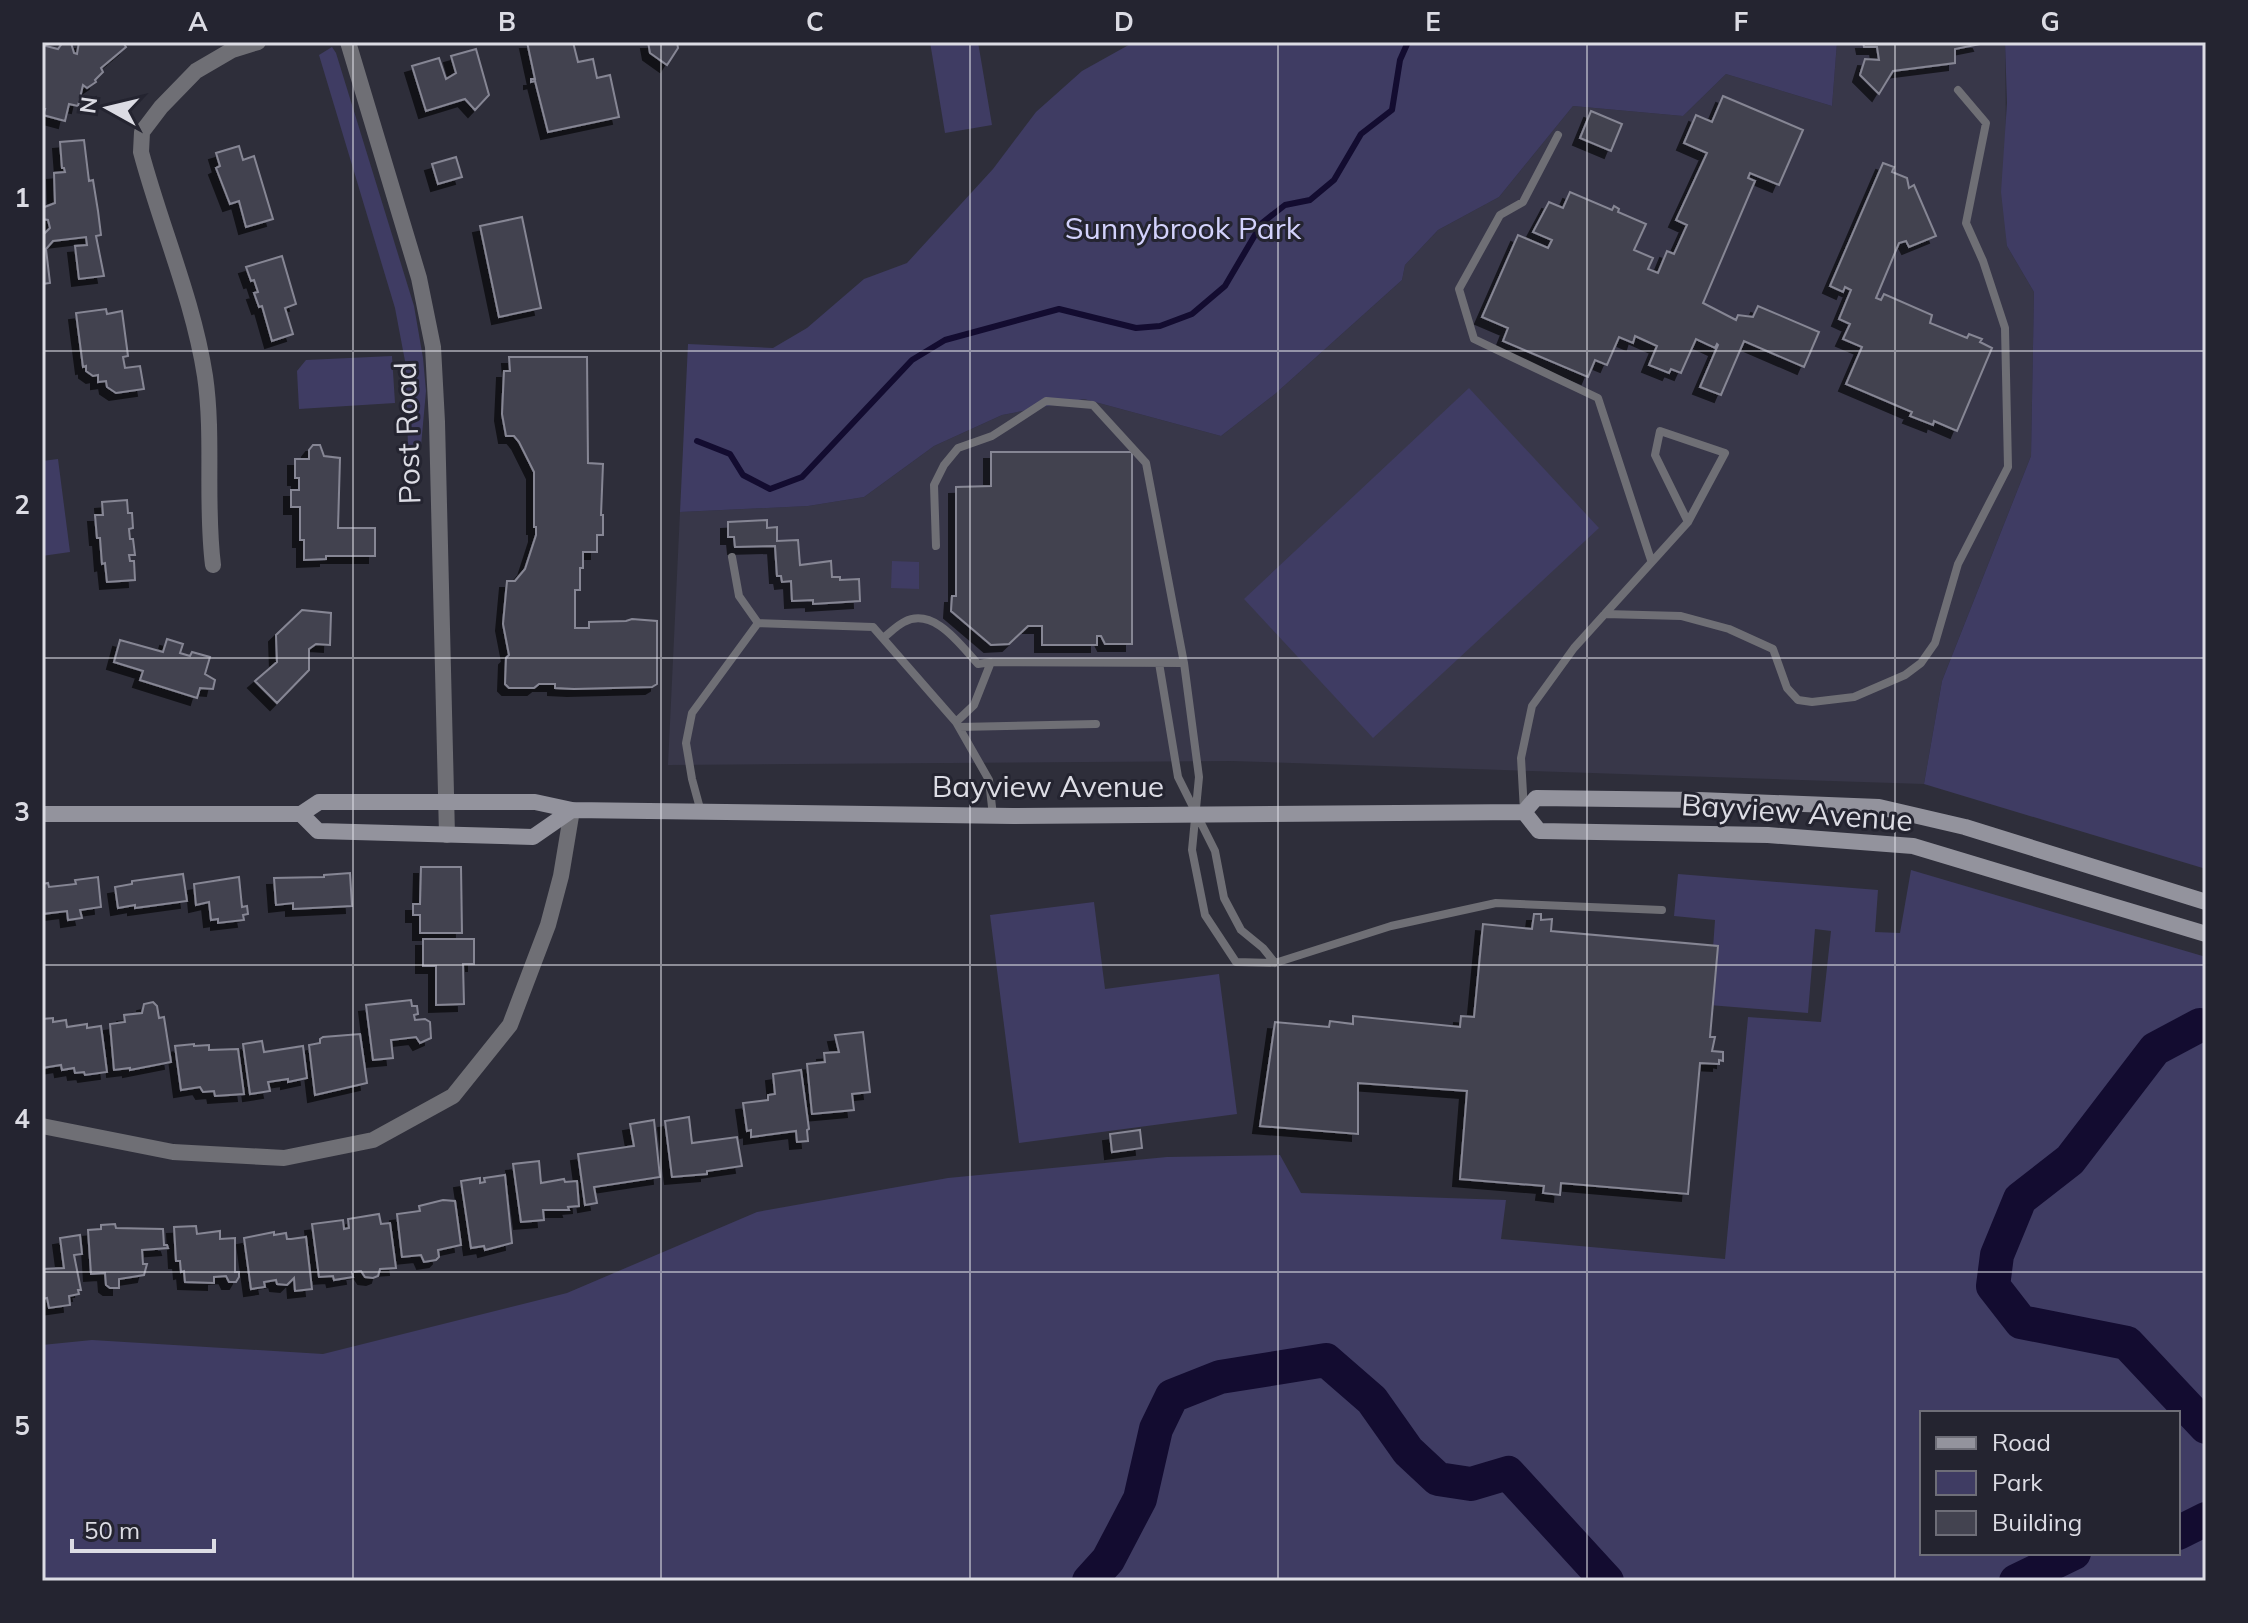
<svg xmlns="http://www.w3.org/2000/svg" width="2248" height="1623" font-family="Mulish,sans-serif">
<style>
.built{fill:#383749}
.green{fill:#3f3c63;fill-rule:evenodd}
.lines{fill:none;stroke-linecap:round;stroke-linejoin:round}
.stream{stroke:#130c30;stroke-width:6}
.river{stroke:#130c30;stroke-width:34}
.building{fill:#434350;stroke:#868694;stroke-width:2;filter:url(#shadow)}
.service{stroke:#6f6f75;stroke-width:8}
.minor{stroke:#6f6f75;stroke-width:16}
.tertiary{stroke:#6f6f75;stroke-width:16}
.secondary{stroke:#93939d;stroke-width:16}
.grid{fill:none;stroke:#dcdce4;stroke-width:2;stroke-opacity:0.55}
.labels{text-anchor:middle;stroke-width:6;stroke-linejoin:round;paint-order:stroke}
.park-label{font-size:30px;fill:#d3d2fc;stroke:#242430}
.street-label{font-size:30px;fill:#dcdce4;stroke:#242430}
.neatline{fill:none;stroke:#dcdce4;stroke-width:3}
.grid-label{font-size:26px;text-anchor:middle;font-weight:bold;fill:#dcdce4}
</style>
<defs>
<filter id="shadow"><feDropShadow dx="-7" dy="7" stdDeviation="0" flood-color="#0009"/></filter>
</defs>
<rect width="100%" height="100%" fill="#2e2e3a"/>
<!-- built -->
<path class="built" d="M1837,42H2005L2007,246L2034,292L2031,456L1942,681L1924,784L1232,761L668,765L680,512L808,506L864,497L934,446L1002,415L1084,399L1221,436L1275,394L1402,280L1405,265L1438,230L1499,197L1573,106L1683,116L1726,74L1832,106Z"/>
<!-- green -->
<path class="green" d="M930,42H978L992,125L945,133Z
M1134,42H1837L1832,106L1726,74L1683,116L1573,106L1499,197L1438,230L1405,265L1402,280L1275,394L1221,436L1084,399L1002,415L934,446L864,497L808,506L680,512L688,344L773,348L807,328L864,279L907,263L993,169L1036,112L1082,71Z
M2005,42H2206V869L1924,784L1942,681L2031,456L2034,292L2007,246L2001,192L2007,103Z
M332,47L336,53L414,306L423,358L426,391L421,446H408L405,361L395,308L319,55Z
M392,356L395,403L299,409L297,371L306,360Z
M1469,388L1599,528L1373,738L1244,599Z
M58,459L70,552L42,556V461Z
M892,561L919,562V589L891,588Z
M1911,870L2206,957V1581H42V1345L92,1340L323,1354L567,1293L757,1212L948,1178L1167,1157L1280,1155L1301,1193L1506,1200L1501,1239L1725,1259L1748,1017L1821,1022L1831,931L1815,929L1808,1013L1709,1005L1715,920L1674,916L1678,874L1878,890L1875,932L1900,933ZM1922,1413H2178V1553H1922Z
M1094,902L1105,989L1219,974L1237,1114L1019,1143L990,915Z"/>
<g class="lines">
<!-- stream -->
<path class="stream" d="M697,441L730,454L743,475L770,489L802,477L912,360L945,340L1059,309L1136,328L1160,326L1192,314L1225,286L1262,223L1285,205L1310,200L1334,180L1361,134L1392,110L1400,60L1408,42"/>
<!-- river -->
<path class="river" d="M2206,1026L2200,1025L2155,1049L2070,1160L2020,1199L1997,1255L1993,1286L2021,1322L2127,1343L2206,1427
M2178,1533L2206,1519
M1089,1581L1108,1560L1140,1499L1156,1429L1172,1396L1220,1377L1326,1360L1372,1400L1408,1451L1438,1479L1471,1484L1508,1473L1607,1581
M2016,1581L2074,1553"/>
</g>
<!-- building -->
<path class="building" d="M63,42L71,43L74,53L77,54L79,42H127L124,44L126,47L101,68L103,72L95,80L96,82L87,88L83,85L78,106L69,104L65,121L43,115L45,109H42V45L58,49Z
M527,42H573L578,62L593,59L597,78L610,75L619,117L548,132L535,81L531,82V79H535Z
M648,42H677L678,48L667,65L650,53Z
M1863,42H1979L1980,44L1955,49V63L1893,71L1879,94L1860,75L1865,59L1879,60L1877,47H1864Z
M476,49L489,95L475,110L465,99L426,111L412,66L439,58L446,79L456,73L451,56Z
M1723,96L1803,130L1779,185L1750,173L1748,178L1755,181L1703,303L1736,320L1738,315L1753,317L1758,306L1819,332L1804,367L1744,341L1721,395L1700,387L1718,345L1717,344L1715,348L1696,339L1681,373L1671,369L1669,373L1649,365L1657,346L1635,336L1633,343L1619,337L1607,365L1595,360L1588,377L1503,341L1508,328L1482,317L1518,235L1548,248L1552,240L1533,232L1549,202L1563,208L1570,192L1612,210L1614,206L1619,209L1618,212L1646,224L1634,250L1653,258L1648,269L1658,273L1667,251L1674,254L1687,225L1676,220L1707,153L1684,143L1696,115L1712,122Z
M1591,111L1622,124L1611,151L1580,138Z
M84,140L89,181L93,180L98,211L101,235L96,236L104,276L79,279L75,246L87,245L86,237L53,241L46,249L50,283L42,284V236L50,228L48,220L42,219V208L55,203L54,173L65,172L64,168H62L60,142Z
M239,146L243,160L254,156L273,219L246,227L239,201L230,204L216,168L220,166L216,153Z
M456,157L462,177L438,184L432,164Z
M1883,163L1894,167L1892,172L1907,178L1909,188L1914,185L1936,236L1909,247L1906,241L1899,243L1876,298L1881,300L1884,294L1932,315L1930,323L1967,338L1969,334L1982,339L1980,342L1992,348L1957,431L1934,421L1933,425L1910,416L1912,412L1846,384L1862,347L1843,339L1850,324L1839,319L1851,290L1845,287L1843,292L1830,286Z
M522,217L541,308L499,317L480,226Z
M282,256L296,304L285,308L293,334L272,341L262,306L259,307L254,293L258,292L254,280L251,281L246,267Z
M106,309L107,314L122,311L128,356L123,357L125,368L140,366L144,389L116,393L107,387L106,381L98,382V375L93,376L86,371V366L83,367L76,313Z
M509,357H587L588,463L603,464L601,515H603V535H597V552H583V568H580V590H575V628H589V622L626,621L632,619L657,621V684L652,687L574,689L555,688V684H539L534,688H509L505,684L506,658L509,655L503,624L507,581H515L525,569L536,535V527H534V472L519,442L514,436H506L502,414L504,371H510Z
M313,445H320L324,456L340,458L338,528H375V556H326V559L304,560V540H300V507H291V490H299V478H295V459H309V450Z
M991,452H1132V644H1105L1101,636H1097V645H1042V626H1028L1009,644L991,645L951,611L952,596H956V487L991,486Z
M127,500L128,513H132L133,528L129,529L130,539H133L135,555H129L130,561H134L135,580L107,582L105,563L102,564L100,538H97L95,515H103L102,502Z
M767,520V528L777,527V541L798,540L800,565L831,561L832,577H840V580L859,579L860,601L813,604V600L792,601L791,581L782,582L781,576H777L775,546L735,547L734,537H728V522Z
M302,610L331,613L330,645L316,644L309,649V670L277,703L255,681L277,662L276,635Z
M167,639L183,644L180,653L190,656L192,652L210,657L205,674L215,680L213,689L200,688L197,698L140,680L143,671L114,662L120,640L163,652Z
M421,867H461L462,933H420V915H413V904H420Z
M350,873L352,906L293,909V903L276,905L274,878L324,877V875Z
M183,874L187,901L135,908V905L118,908L115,887L132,884V881Z
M98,877L101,907L80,910L82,918L68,920L67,911L42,914V884L48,883L49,887L76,884L75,880Z
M239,877L242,907L247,906L248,914L243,915L244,920L218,923V919L211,920L209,902L196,905L194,884Z
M1534,914H1541V920L1552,919L1551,931L1718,946L1710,1037H1715L1712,1051L1723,1052V1061L1719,1060V1064L1700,1063L1688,1194L1561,1183L1560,1195L1543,1193L1544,1186L1460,1179L1467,1091L1358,1083V1134L1260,1126L1275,1022L1329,1027L1330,1021L1353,1024V1016L1460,1027L1461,1016L1474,1017L1483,924L1532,929Z
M423,939H474V964H463L464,1004L436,1005V966H423Z
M411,1000L412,1006H417L418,1014L414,1015L415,1020L425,1019L430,1022L431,1038L420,1043L416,1037L391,1040L393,1058L373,1060L366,1005Z
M153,1002L157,1006L159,1018L164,1017L171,1062L130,1070V1068L114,1070L110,1024L125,1022L124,1015L142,1013L144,1004Z
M53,1018V1022L66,1020L67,1027L87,1024V1028L101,1026L107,1072L85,1075L84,1072L75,1073L74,1068L62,1070L61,1065L42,1068V1019Z
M863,1032L870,1092L852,1094L854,1110L812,1114L807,1064L825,1062L824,1053L839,1052L835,1035Z
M360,1034L367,1083L315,1095L309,1045L320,1043V1039L323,1037Z
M262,1041L264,1052L303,1046L307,1078L288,1082V1079L268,1082L270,1091L250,1094L243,1044Z
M194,1044V1046L209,1045V1050L238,1049L244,1094L215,1096L214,1091L203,1092L200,1087L181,1090L175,1046Z
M801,1070L809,1129L807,1130L808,1141L797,1142L796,1131L751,1137V1130L747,1131L743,1103L768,1100V1095L775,1094L773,1074Z
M689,1117L692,1143L737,1137L742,1166L707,1171V1174L672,1177L665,1121Z
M654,1120L660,1177L594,1187L597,1203L585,1205L578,1154L634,1146L630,1124Z
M1140,1130L1142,1148L1112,1152L1110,1134Z
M539,1161L541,1183L564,1179L565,1182L577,1181L579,1206L568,1207L569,1210H543L544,1220L521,1222L513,1164Z
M505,1175L512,1243L485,1250L484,1246L471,1248L461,1181L480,1178V1183L485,1182L484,1178Z
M443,1200L455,1201L461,1245L438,1250L439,1257L436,1260L424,1262L421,1255L402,1257L397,1214L420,1211L419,1206Z
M379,1214L381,1224L390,1223L396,1268L380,1269L378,1276L373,1278L365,1277L361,1271L352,1272L353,1277L334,1280L333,1276L319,1277L312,1224L343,1220L344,1229L349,1228L348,1219Z
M115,1224L116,1228L163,1229L164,1245H167L168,1248L142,1250L143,1264H147L144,1275L119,1279V1288H110L106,1285L105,1273L91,1274L88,1230L101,1229V1225Z
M196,1226L197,1234L220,1231V1239L235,1238V1272H239V1277L236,1282H229L226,1276L214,1277V1283L185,1282L184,1271L181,1272L180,1261H176L174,1227Z
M274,1232V1235L286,1233L287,1239H291L306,1237L312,1289L295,1291L294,1278L287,1285L277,1284L276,1280L264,1282L265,1287L251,1289L244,1238Z
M80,1235L82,1254L74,1255L81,1290H78L79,1294L69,1296L70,1305L49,1308L47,1298L42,1299V1269L64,1268L60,1238Z"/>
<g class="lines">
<!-- service -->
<path class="service" d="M1558,135L1523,202L1500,215L1459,289L1474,339L1598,398L1651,560
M936,546L934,485L944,465L958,448L992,436L1046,401L1093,405L1146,463L1184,663L991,662L974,705L956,722
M732,557L739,596L758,623
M1605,614L1681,616L1729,629L1773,649L1787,688L1798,700L1812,702L1854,697L1905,675L1921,663L1935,643L1958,564L2008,467L2005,328L1983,261L1966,223L1986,123L1958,90
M883,638C890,633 896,626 904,622C934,606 961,646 978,664L991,662
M1159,663L1178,777L1215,851L1224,898L1241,930L1263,948L1275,963
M1184,663L1199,777L1192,850L1205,915L1236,962L1275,963L1391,926L1496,903L1662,910
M959,727L1096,724
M1524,811L1521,758L1532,706L1574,648L1688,522L1725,453L1660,431L1655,455L1688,522
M701,812L692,779L686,743L692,713L758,623L873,627L956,722L989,780L993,816"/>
<!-- minor -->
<path class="minor" d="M213,565C205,502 214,438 205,376C193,299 161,227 141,152L142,132L161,107L196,71L232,50L258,42
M42,1126L173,1152L284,1158L373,1140L453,1096L510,1025L548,925L561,876L572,810"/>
<!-- tertiary -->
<path class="tertiary" d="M348,42L419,278L433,347L437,422L447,835"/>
<!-- secondary -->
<path class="secondary" d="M1524,812L1539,831L1768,835L1913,846L2206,934
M42,814H301L319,802H535L572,810L1013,816L1524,812L1536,798L1699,800L1879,807L1965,827L2206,902
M301,814L318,831L533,837L572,810"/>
</g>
<!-- grid -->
<path class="grid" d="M353,42V1581M661,42V1581M970,42V1581M1278,42V1581M1587,42V1581M1895,42V1581M42,351H2206M42,658H2206M42,965H2206M42,1272H2206"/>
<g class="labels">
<!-- park labels -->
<g class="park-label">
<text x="1183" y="239">Sunnybrook Park</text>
</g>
<!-- street labels -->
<g class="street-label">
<text transform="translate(408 433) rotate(-92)" y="10">Post Road</text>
<text x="1048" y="797">Bayview Avenue</text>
<text transform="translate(1797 813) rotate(4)" y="10">Bayview Avenue</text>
</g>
</g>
<!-- border -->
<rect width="2248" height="1623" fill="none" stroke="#242430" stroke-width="88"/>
<!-- legend -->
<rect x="1920" y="1411" width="260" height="144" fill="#242430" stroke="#6e6e78" stroke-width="2"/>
<rect x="1936" y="1437" width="40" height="12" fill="#93939d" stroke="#6e6e78" stroke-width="2"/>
<text x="1992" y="1451" font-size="24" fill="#dcdce4">Road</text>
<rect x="1936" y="1471" width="40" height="24" fill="#3f3c63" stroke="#6e6e78" stroke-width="2"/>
<text x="1992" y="1491" font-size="24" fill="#dcdce4">Park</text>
<rect x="1936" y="1511" width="40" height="24" fill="#434350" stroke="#6e6e78" stroke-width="2"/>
<text x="1992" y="1531" font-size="24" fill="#dcdce4">Building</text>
<!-- north arrow -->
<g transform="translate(108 108) rotate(278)" stroke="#242430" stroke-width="6" paint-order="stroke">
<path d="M0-6L14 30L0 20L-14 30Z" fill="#dcdce4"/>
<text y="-12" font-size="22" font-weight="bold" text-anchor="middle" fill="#dcdce4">N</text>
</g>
<!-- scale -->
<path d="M72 1539v12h142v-12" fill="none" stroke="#dcdce4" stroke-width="4"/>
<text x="84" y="1539" font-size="24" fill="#dcdce4" stroke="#242430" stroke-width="6" paint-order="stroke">50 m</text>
<rect x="44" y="44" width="2160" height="1535" class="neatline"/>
<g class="grid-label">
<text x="198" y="31">A</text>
<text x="507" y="31">B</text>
<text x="815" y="31">C</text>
<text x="1124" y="31">D</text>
<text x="1433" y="31">E</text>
<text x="1741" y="31">F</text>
<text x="2050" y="31">G</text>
<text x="22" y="207">1</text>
<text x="22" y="514">2</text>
<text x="22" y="821">3</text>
<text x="22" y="1128">4</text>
<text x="22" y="1435">5</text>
</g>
</svg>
